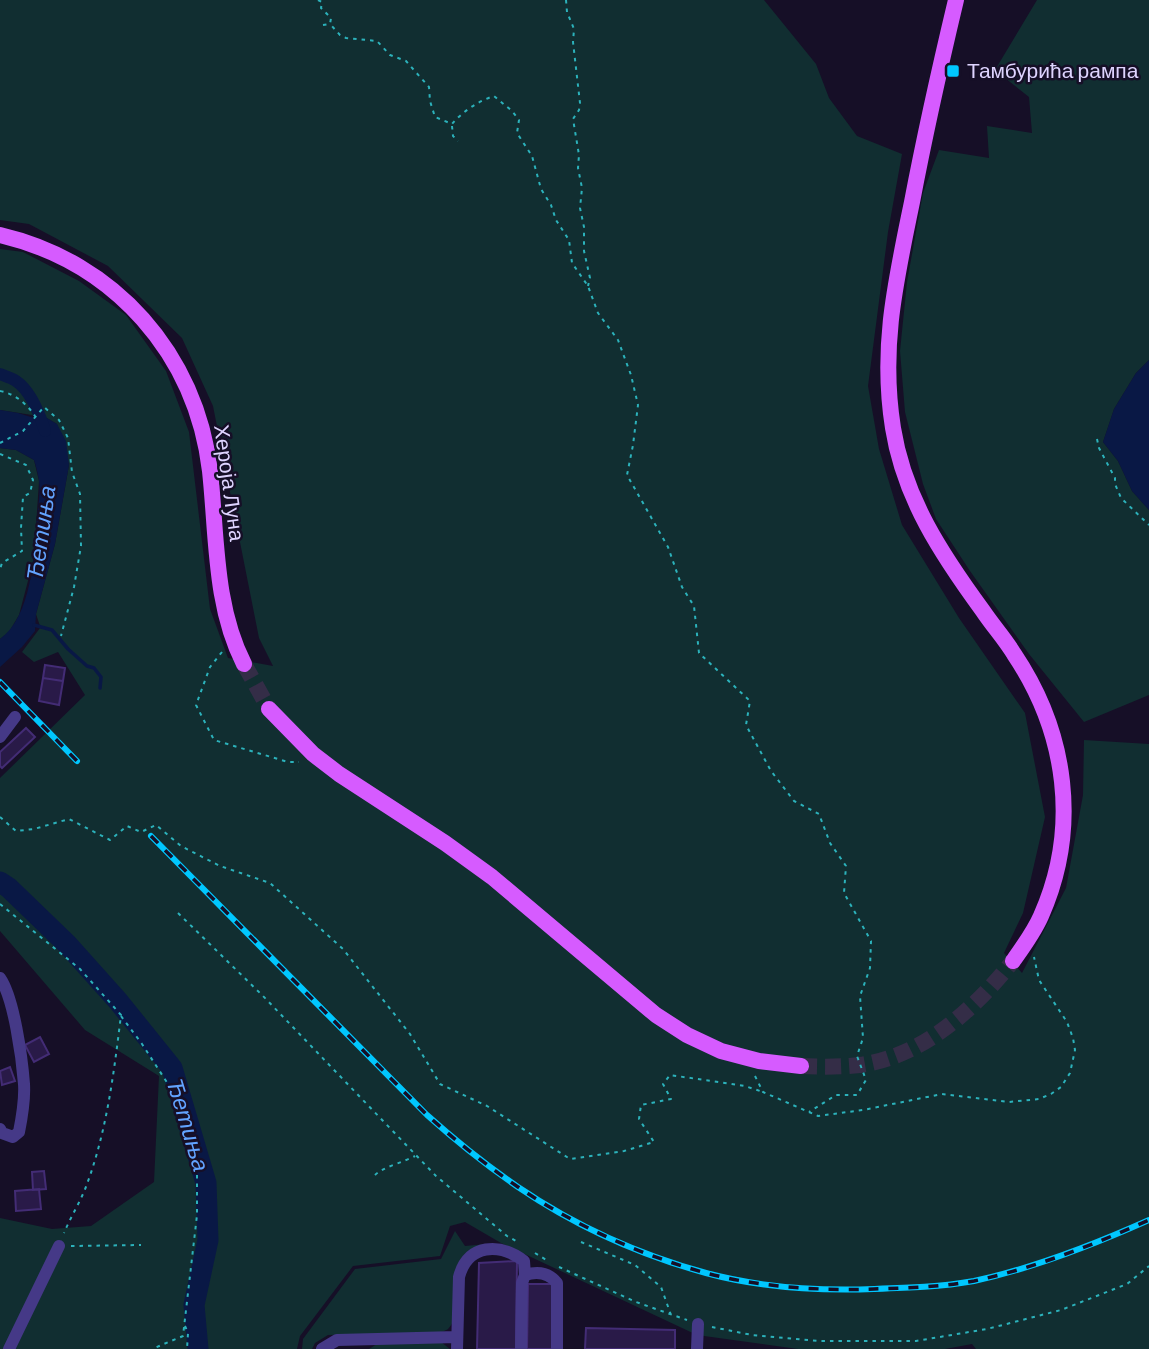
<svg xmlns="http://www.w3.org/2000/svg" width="1149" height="1349" font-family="Barlow,sans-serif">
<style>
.green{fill:#112e31}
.water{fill:#091845}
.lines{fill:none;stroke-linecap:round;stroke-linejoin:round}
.stream{stroke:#091845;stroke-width:3.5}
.canal{stroke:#091845;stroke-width:12}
.river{stroke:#091845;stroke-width:21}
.building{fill:#291a48;stroke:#432c75;stroke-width:2}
.major-tunnel{stroke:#342d47;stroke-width:16;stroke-dasharray:16 8;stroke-linecap:butt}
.path{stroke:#2cb2bb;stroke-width:2;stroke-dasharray:3.5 5;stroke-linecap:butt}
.minor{stroke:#453987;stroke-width:12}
.major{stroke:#d65bff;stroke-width:16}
.rail-casing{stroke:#00c7ff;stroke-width:6}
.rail{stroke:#160f27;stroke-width:3.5;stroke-dasharray:10;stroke-linecap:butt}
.poi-dot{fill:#00c7ff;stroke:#160f27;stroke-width:2.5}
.labels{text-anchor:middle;stroke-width:5;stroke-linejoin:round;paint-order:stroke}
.poi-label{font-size:21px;fill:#ded4ff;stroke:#160f27;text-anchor:start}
.street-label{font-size:21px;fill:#ded4ff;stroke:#160f27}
.water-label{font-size:23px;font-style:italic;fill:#62a3ff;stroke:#160f27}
</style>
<rect width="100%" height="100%" fill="#160f27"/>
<!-- green -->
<path class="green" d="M0,0H764L816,64L829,98L857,136L902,154L888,232L868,386L879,449L902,525L959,618L1025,713L1045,817L1023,913L1004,953L1022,973L1066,888L1083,795L1084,740L1149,744V1349H976L972,1344L945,1349H798L697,1335L501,1243L465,1222L450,1226L440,1256L353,1266L300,1336L297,1349H0V1218L52,1229L91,1226L154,1182L159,1076L85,1030L0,931V778L85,695L58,652L34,662L22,652L40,628L45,629L40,626L36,614L55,544L69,465L57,424L45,417L0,410V249L23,252L79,281L126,315L166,371L189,432L210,609L228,658L273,666L259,638L213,406L182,338L108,266L29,224L0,220Z
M1037,0H1149V360L1136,373L1114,409L1103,442L1118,461L1132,491L1149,510V695L1084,722L1029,654L970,571L936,519L923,484L905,412L900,351L907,282L923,193L939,150L989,158L987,126L1032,133L1029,97L995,70Z
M0,448L16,450L34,460L39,481L34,558L19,615L9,632L0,639Z
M455,1231L465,1246L487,1244C480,1246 472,1248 467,1252C443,1272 464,1315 448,1329C447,1330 439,1333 438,1333L328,1335L315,1343L312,1349H302L303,1339L355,1269L441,1259Z
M441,1342L450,1349H369L377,1344Z"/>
<!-- water -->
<path class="water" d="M1149,360V510L1132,491L1118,461L1103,442L1114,409L1136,373Z
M0,410L18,413L34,418L45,417L57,424L66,441L69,465L55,544L36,614L35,631L22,647L0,667V639C32,616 34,555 37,518C38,506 41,493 39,481C38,474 36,466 34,460L16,450L0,448Z"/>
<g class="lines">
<!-- stream -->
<path class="stream" d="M34,625L52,630L68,649L87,666L94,668L101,677L100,688"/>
<!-- canal -->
<path class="canal" d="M0,374C5,376 12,378 16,381C31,391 40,415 45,431"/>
<!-- river -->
<path class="river" d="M0,882L9,888L67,944L118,1001L172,1068L206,1183L208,1240L194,1305L198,1349"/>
</g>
<!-- building -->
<path class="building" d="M45,665L65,668L63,681L43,678Z
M43,678L63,681L59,705L39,701Z
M26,728L35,737L2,768L0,766V752Z
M40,1037L49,1054L34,1062L25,1045Z
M10,1067L15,1081L2,1085L0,1071Z
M44,1171L46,1189L33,1190L32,1172Z
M39,1189L41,1209L16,1211L15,1191Z
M517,1261L516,1349H477L479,1263Z
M528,1284H553L552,1349H527Z
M586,1328L675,1330V1349H585Z"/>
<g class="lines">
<!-- major-tunnel -->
<path class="major-tunnel" d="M244,664L269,709
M801,1066C821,1067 841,1067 860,1065C924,1056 974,1009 1013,961"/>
<!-- path -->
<path class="path" d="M318,0L322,2L321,8L331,18L330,24L340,35L346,38L377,41L390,55L406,61L429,87L430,101L435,117L452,124C462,112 478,101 494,96L512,111L519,120L517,133L532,156L541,189L551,205L556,220L569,240L572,263L588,286L598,313L618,340L631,375L638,405L633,445L627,475L668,547L682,587L694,606L699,653L750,701L746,725L771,771L794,801L819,814L830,843L846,866L844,893L871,941L870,968L860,996L863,1038L857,1056L866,1080L857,1095H836L809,1112
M566,0L567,12L574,29L573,42L580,103L579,110L573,119L579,155L578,168L582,188L580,208L584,227V251L590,278L588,286
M323,25L329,24
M452,126L453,136L458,141
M0,391C15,394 26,403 35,416
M1097,439L1099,448L1115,478V484L1121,498L1149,525
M0,443L23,431L44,407L59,420L68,438L72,472L80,494L81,546L74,587L61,636
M0,454L26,465L33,480L30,493L23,497L21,528L22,551L2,563L0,569
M222,652L210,667L196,705L214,740L288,762H299
M0,817L16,831L34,829L69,819L110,840L127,826L141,832L156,825L181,846L220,866L270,883L343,949L410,1034L440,1084L487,1106L570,1159L624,1151L654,1142L639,1119L641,1105L671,1099L663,1084L670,1075L745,1086L763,1092
M0,904L80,969L121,1015C114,1072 107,1130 87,1184C81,1201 71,1216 64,1233
M178,913L263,996L436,1176L507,1236L516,1241
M121,1016L142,1044L168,1084L183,1133L197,1169V1215L183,1336L152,1349
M755,1076L763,1092L818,1116L863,1110L942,1094L1009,1102L1039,1099L1051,1094L1061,1087L1070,1073L1075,1050L1073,1038L1067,1022L1039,980L1034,957
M375,1175C383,1167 404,1162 415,1156
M581,1242L635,1265L661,1287L671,1315
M71,1246L141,1245
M535,1253L548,1261
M559,1267L636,1302L687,1320
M185,1326L188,1333L187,1349
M712,1327L752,1335L820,1341H916L987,1329L1061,1310L1127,1284L1149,1266"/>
<!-- minor -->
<path class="minor" d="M0,737L15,717
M0,978C14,998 22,1058 24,1084C25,1099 22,1117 19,1132L13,1137L2,1133L0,1129
M9,1349L59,1246
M322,1349L337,1340L457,1337
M457,1349L459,1277C468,1243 500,1243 524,1261L525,1275
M521,1349L522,1283L525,1275C538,1271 549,1273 557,1283V1349
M697,1349L698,1324"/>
<!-- major -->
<path class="major" d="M956,0C940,67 925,134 912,202C896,280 880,347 893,428C904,498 942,555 983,611C993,626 1005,639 1014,654C1067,733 1080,828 1041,916C1034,932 1023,947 1013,961
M0,235C115,262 196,354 210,471C217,536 214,605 244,664
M269,709L313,754L339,774L445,843L492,877L656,1015L687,1035L721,1051L759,1061L801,1066"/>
<!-- rail casing -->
<g class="rail-casing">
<path id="rail" d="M0,682L77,761
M151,836L427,1115C456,1141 486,1165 518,1187C574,1225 640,1255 706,1273C758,1287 820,1291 874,1289C907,1288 941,1287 974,1281C1035,1268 1093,1245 1149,1220"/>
</g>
<!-- rail -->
<use href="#rail" class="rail"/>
</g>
<!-- markers -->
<rect class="poi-dot" x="946" y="64" width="14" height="14" rx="3.5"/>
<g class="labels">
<!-- poi labels -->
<g class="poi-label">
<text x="967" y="78">Тамбурића рампа</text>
</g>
<!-- street labels -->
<g class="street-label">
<text transform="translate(229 483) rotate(82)" y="7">Хероја Луна</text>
</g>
<!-- water labels -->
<g class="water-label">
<text transform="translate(41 533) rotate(-82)" y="8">Ђетиња</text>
<text transform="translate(188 1125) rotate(73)" y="8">Ђетиња</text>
</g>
</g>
</svg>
